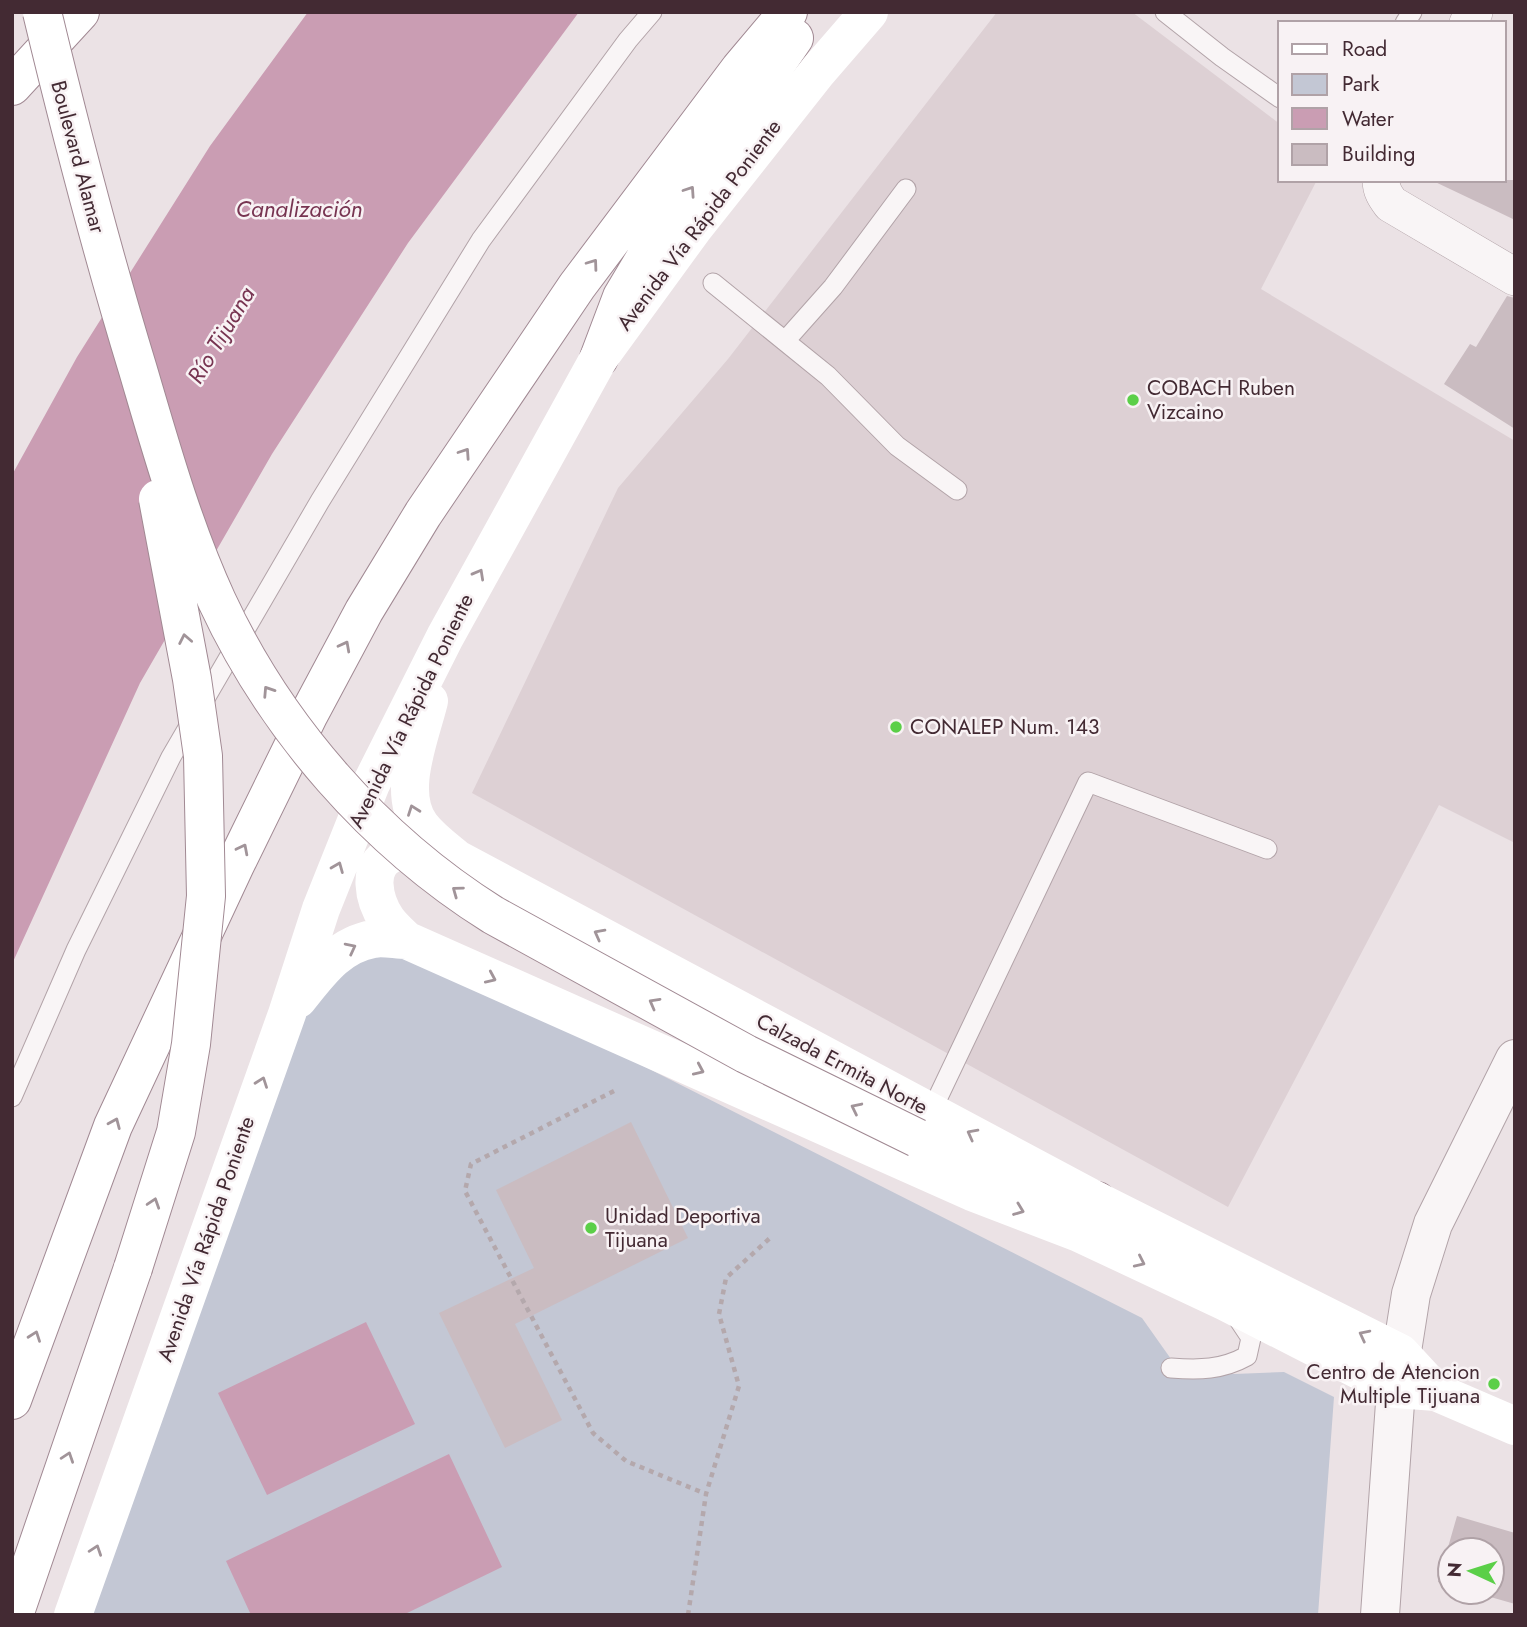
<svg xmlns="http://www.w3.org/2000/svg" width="1527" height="1627" font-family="Jost,sans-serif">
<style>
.built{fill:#ddd0d4}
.green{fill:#c3c7d4}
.water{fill:#ca9db3}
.building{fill:#cabcc1}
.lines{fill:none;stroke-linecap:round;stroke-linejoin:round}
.service-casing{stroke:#b2a3a8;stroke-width:21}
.minor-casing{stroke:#b2a3a8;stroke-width:38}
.tertiary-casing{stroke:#b2a3a8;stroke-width:40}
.trunk-casing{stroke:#a18993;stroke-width:40}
.path{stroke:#b4a8ac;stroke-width:4.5;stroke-dasharray:5 5;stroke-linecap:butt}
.service{stroke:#f9f5f6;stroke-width:19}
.minor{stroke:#f9f5f6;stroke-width:37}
.tertiary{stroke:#f9f5f6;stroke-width:38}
.secondary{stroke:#fff;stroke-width:38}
.trunk{stroke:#fff;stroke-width:38}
.trunk-bridge-casing{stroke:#a18993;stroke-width:40;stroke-linecap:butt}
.trunk-bridge{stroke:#fff;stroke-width:38}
.oneway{stroke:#a19499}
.poi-dot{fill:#5bcf48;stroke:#f8f2f4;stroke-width:2.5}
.labels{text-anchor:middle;stroke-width:5;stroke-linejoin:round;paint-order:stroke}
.street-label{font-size:21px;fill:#432a33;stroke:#f8f2f4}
.poi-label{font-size:21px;fill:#432a33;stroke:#f8f2f4;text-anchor:start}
.water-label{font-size:23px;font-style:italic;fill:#773451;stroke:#f8f2f4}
</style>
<rect width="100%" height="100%" fill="#ebe2e5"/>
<!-- built -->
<path class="built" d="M997,12H1132L1280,124V180H1317L1261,289L1515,441V843L1439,805L1228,1207L472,793L618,488L728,359Z"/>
<!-- green -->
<path class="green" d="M400,943L1142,1318L1183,1376L1284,1372L1334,1397L1318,1615H83L316,983Z"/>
<!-- water -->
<path class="water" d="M308,12H579L408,243L272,454L140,683L12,964V475L77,357L210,146Z
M366,1322L415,1424L267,1495L218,1393Z
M449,1454L502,1567L403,1615H251L226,1561Z"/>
<!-- building -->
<path class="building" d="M1431,180H1515V220L1490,208Z
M1507,296L1515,298V429L1444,384L1470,344L1476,347Z
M631,1122L688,1238L515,1324L562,1420L505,1448L439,1313L534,1268L496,1190Z
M1457,1516L1515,1533V1604L1473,1592H1492V1550H1450V1585L1438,1582Z"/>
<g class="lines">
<!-- service casing -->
<g class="service-casing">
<path id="service" d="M1165,12L1222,57L1280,98
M1405,23L1412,12
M713,283L828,376L897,446L957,490
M785,341L833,287L906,189
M12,1097L76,950L171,757L320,501L481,240L628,40L652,12
M931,1112L1088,782L1267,849
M1171,1368C1199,1370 1222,1370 1247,1356L1251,1338L1235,1314"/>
</g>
<!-- minor casing -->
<g class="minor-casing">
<path id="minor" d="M1468,23L1474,12
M1381,180C1381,190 1385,196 1391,204L1515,277"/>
</g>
<!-- tertiary casing -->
<g class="tertiary-casing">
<path id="tertiary" d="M1380,1615L1396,1389L1411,1294L1433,1224L1515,1059"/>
</g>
<!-- trunk casing -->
<g class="trunk-casing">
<path id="trunk" d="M12,86L80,12
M599,358L622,297L659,235L794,38
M917,1138L1020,1183L1097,1201
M12,1400L113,1126L235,865L309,714L364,611L423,514L577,286L740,69L788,12
M14,1615L133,1268"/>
</g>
<!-- path -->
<path class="path" d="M614,1091L471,1164L465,1191L593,1433L626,1461L706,1494
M688,1615L706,1494L739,1386L719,1314L726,1278L770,1238"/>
<!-- service -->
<use href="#service" class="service"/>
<!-- minor -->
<use href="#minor" class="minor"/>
<!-- tertiary -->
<use href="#tertiary" class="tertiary"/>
<!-- secondary -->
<path class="secondary" d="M429,701C420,738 396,793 421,826C431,839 445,849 457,859L1097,1201L1400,1353L1436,1392
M406,940C400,934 392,927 387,920C374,901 365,865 392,854C405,848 423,851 436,854
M298,999C319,973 338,945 373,939C383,937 396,940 406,940L972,1192L1079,1233L1226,1302L1396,1389L1436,1392L1515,1426
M73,1615L287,1014L321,909L371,784L445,637L599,358L693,229L818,71L869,12"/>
<!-- trunk -->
<use href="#trunk" class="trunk"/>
<!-- trunk-bridge casing -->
<g class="trunk-bridge-casing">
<path id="trunk-bridge" d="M42,12C71,133 102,252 138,370C161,448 183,527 217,601C276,728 375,841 493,915L746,1054L917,1138
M133,1268L176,1132L191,1044L206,896L203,756L192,679L158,499"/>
</g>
<!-- trunk-bridge -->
<use href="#trunk-bridge" class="trunk-bridge"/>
</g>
<!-- one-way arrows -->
<defs><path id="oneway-chevron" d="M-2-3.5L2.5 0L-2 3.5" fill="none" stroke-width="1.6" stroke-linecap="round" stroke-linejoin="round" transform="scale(1.75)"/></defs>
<g class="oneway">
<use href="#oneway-chevron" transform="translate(690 191) rotate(-56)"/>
<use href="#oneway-chevron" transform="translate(593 264) rotate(-54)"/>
<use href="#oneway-chevron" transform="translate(465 453) rotate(-56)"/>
<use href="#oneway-chevron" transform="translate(479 574) rotate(-61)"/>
<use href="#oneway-chevron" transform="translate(185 639) rotate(-101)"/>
<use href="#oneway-chevron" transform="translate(345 646) rotate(-62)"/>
<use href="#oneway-chevron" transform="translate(268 691) rotate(-123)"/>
<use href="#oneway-chevron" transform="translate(413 810) rotate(-110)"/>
<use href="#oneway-chevron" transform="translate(243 849) rotate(-63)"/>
<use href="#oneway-chevron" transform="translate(338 867) rotate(-68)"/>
<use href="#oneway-chevron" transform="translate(457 891) rotate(-144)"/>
<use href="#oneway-chevron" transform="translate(599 934) rotate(-152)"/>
<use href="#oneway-chevron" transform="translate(351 948) rotate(-27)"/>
<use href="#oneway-chevron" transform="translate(491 978) rotate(24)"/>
<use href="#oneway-chevron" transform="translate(654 1003) rotate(-151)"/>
<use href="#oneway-chevron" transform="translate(699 1070) rotate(24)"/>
<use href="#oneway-chevron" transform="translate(262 1082) rotate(-70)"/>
<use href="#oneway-chevron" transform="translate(856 1108) rotate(-154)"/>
<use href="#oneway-chevron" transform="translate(115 1123) rotate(-67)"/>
<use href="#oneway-chevron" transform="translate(972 1134) rotate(-152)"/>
<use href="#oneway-chevron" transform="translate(154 1203) rotate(-72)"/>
<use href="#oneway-chevron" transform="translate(1019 1210) rotate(21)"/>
<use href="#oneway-chevron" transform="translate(1140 1262) rotate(25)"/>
<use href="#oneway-chevron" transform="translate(1364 1335) rotate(-153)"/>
<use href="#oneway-chevron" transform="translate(35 1336) rotate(-70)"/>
<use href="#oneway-chevron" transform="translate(68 1457) rotate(-71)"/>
<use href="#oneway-chevron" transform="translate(96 1550) rotate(-71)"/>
</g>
<!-- markers -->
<g class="poi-dot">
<circle cx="1133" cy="400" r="7"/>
<circle cx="896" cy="727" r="7"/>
<circle cx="591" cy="1228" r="7"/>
<circle cx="1494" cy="1384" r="7"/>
</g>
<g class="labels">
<!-- street labels -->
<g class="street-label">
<text transform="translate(78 157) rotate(75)" y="7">Boulevard Alamar</text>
<text transform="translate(699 225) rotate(-53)" y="7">Avenida Vía Rápida Poniente</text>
<text transform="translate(411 711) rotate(-64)" y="7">Avenida Vía Rápida Poniente</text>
<text transform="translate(842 1064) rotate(28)" y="7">Calzada Ermita Norte</text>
<text transform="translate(206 1239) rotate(-71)" y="7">Avenida Vía Rápida Poniente</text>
</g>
<!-- poi labels -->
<g class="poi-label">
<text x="1147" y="395">COBACH Ruben<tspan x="1147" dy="24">Vizcaino</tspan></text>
<text x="910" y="734">CONALEP Num. 143</text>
<text x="605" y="1223">Unidad Deportiva<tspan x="605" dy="24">Tijuana</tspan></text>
<text x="1480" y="1379" text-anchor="end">Centro de Atencion<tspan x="1480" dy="24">Multiple Tijuana</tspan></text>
</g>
<!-- water labels -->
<g class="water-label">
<text x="299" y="217">Canalización</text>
<text transform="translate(221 335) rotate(-59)" y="8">Río Tijuana</text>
</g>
</g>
<!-- border -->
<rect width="1527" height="1627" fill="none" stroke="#432a33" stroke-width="28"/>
<!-- legend -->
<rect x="1278" y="21" width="228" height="161" fill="#f8f2f4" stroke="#b0a2a7" stroke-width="2"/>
<rect x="1292" y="44" width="35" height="10" fill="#ffffff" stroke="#b0a2a7" stroke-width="2"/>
<text x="1342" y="56" font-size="21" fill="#432a33">Road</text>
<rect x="1292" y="74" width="35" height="21" fill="#c3c7d4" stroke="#b0a2a7" stroke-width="2"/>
<text x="1342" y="91" font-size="21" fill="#432a33">Park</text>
<rect x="1292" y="108" width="35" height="21" fill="#ca9db3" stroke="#b0a2a7" stroke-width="2"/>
<text x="1342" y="126" font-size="21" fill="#432a33">Water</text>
<rect x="1292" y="144" width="35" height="21" fill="#cabcc1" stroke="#b0a2a7" stroke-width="2"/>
<text x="1342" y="161" font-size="21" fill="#432a33">Building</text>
<!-- north arrow -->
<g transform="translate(1471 1571) rotate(274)"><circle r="33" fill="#f8f2f4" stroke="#b0a2a7" stroke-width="2"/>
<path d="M0-5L12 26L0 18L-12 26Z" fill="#5bcf48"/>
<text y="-10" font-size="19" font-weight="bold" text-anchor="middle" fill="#432a33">N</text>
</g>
</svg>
